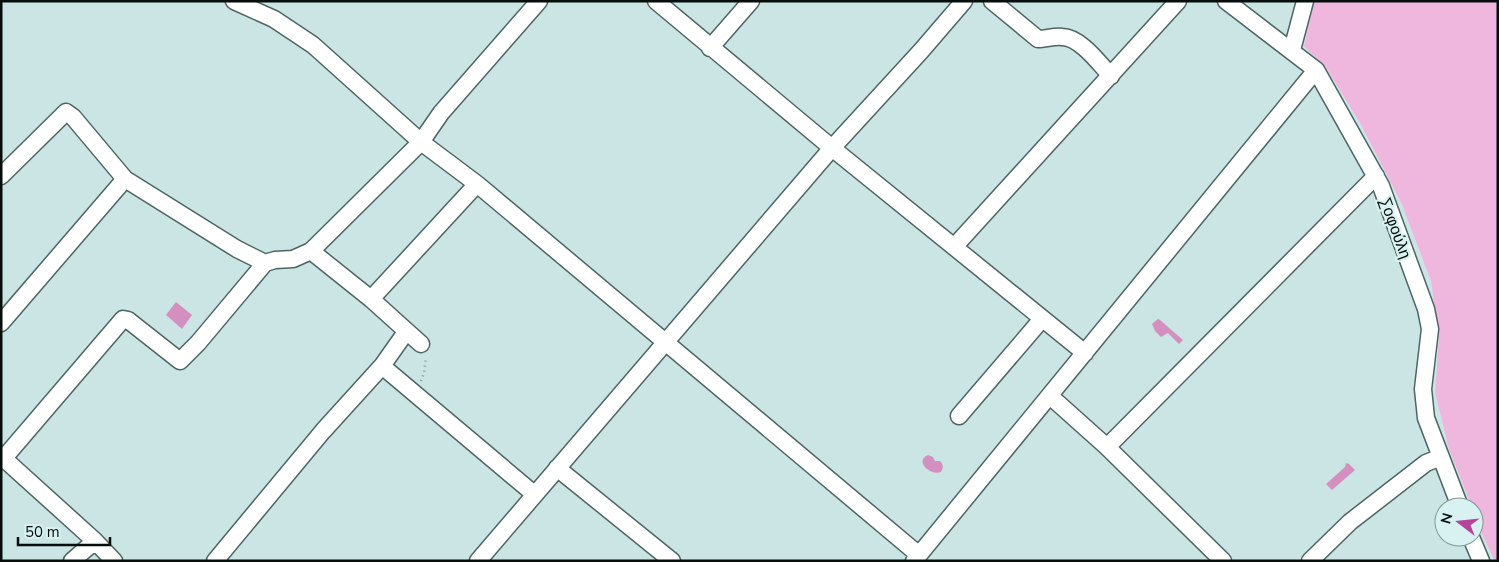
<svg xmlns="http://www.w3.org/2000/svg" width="1499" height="562" font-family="'Nunito Sans',sans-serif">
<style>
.green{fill:#efb6de}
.water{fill:#d48fc1}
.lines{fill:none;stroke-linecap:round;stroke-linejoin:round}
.minor-casing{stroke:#4d6564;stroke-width:19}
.path{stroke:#869b9a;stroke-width:2.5;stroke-dasharray:1 4;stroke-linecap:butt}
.minor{stroke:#fff;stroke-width:16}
.labels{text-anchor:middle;stroke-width:4.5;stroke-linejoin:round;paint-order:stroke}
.street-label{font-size:16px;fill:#050e0d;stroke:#d7f2f0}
</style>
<rect width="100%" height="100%" fill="#cae5e3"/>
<!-- green -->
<path class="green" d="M1314,1H1498V561H1495C1489,548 1474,520 1474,507H1472L1449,449L1435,392L1439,338L1431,281L1401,202L1360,123L1327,69L1304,46Z"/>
<!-- water -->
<path class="water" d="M176,302L192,315L182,329L166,315Z
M1158,319L1160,320L1183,340L1179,344L1168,333L1161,337L1155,331L1152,324Z
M928,455L933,457L935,461H940C944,465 943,468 941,472C930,476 914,461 928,455Z
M1346,463L1349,464L1355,470L1332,490L1326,484L1345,467Z"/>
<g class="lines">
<!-- minor casing -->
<g class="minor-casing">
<path id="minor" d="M234,1L274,19L313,45L421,142L441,113L539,1
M656,1L832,148L1085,353
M992,1L1038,39C1046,39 1054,36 1062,37C1080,37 1099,63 1111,76
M1226,1L1316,70L1381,186L1426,309L1430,329L1423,389L1426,418L1460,507
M710,48L751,1
M1292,50L1305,1
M1,176L66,112L73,117L125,179L237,249L265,263L275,260L293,259L311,251L421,142L477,184L919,555
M954,247L1178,1
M311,251L371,299L421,344
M371,299L477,184
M1,323L125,179
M382,366L534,494
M1050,396L1107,447L1223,561
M959,416L1042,319
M1107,447L1376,176
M1,456L95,541
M4,458L123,319L128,320L180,361L198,343L265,263
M557,468L672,561
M1471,537L1481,561
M72,561L95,541L114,561
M215,561L323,431L382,366L406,332
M478,561L832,148L921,51L964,1
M914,561L1316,70
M1310,561L1350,522L1426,463L1441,457"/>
</g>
<!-- path -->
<path class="path" d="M421,381L424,373L426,357"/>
<!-- minor -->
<use href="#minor" class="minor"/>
</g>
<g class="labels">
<!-- street labels -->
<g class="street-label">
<text transform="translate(1396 228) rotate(70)" y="6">Σοφούλη</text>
</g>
</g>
<!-- border -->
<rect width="1499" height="562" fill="none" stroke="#050e0d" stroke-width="5"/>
<!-- north arrow -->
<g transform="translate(1459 522) rotate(286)"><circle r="24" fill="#d7f2f0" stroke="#839795"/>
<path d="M0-4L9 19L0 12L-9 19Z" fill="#b5429c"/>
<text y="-8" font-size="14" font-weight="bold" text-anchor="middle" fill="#050e0d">N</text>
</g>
<!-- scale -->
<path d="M18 537v8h92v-8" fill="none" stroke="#050e0d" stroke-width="2.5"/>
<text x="25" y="537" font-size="15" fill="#050e0d" stroke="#d7f2f0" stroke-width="4" paint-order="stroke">50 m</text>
</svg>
